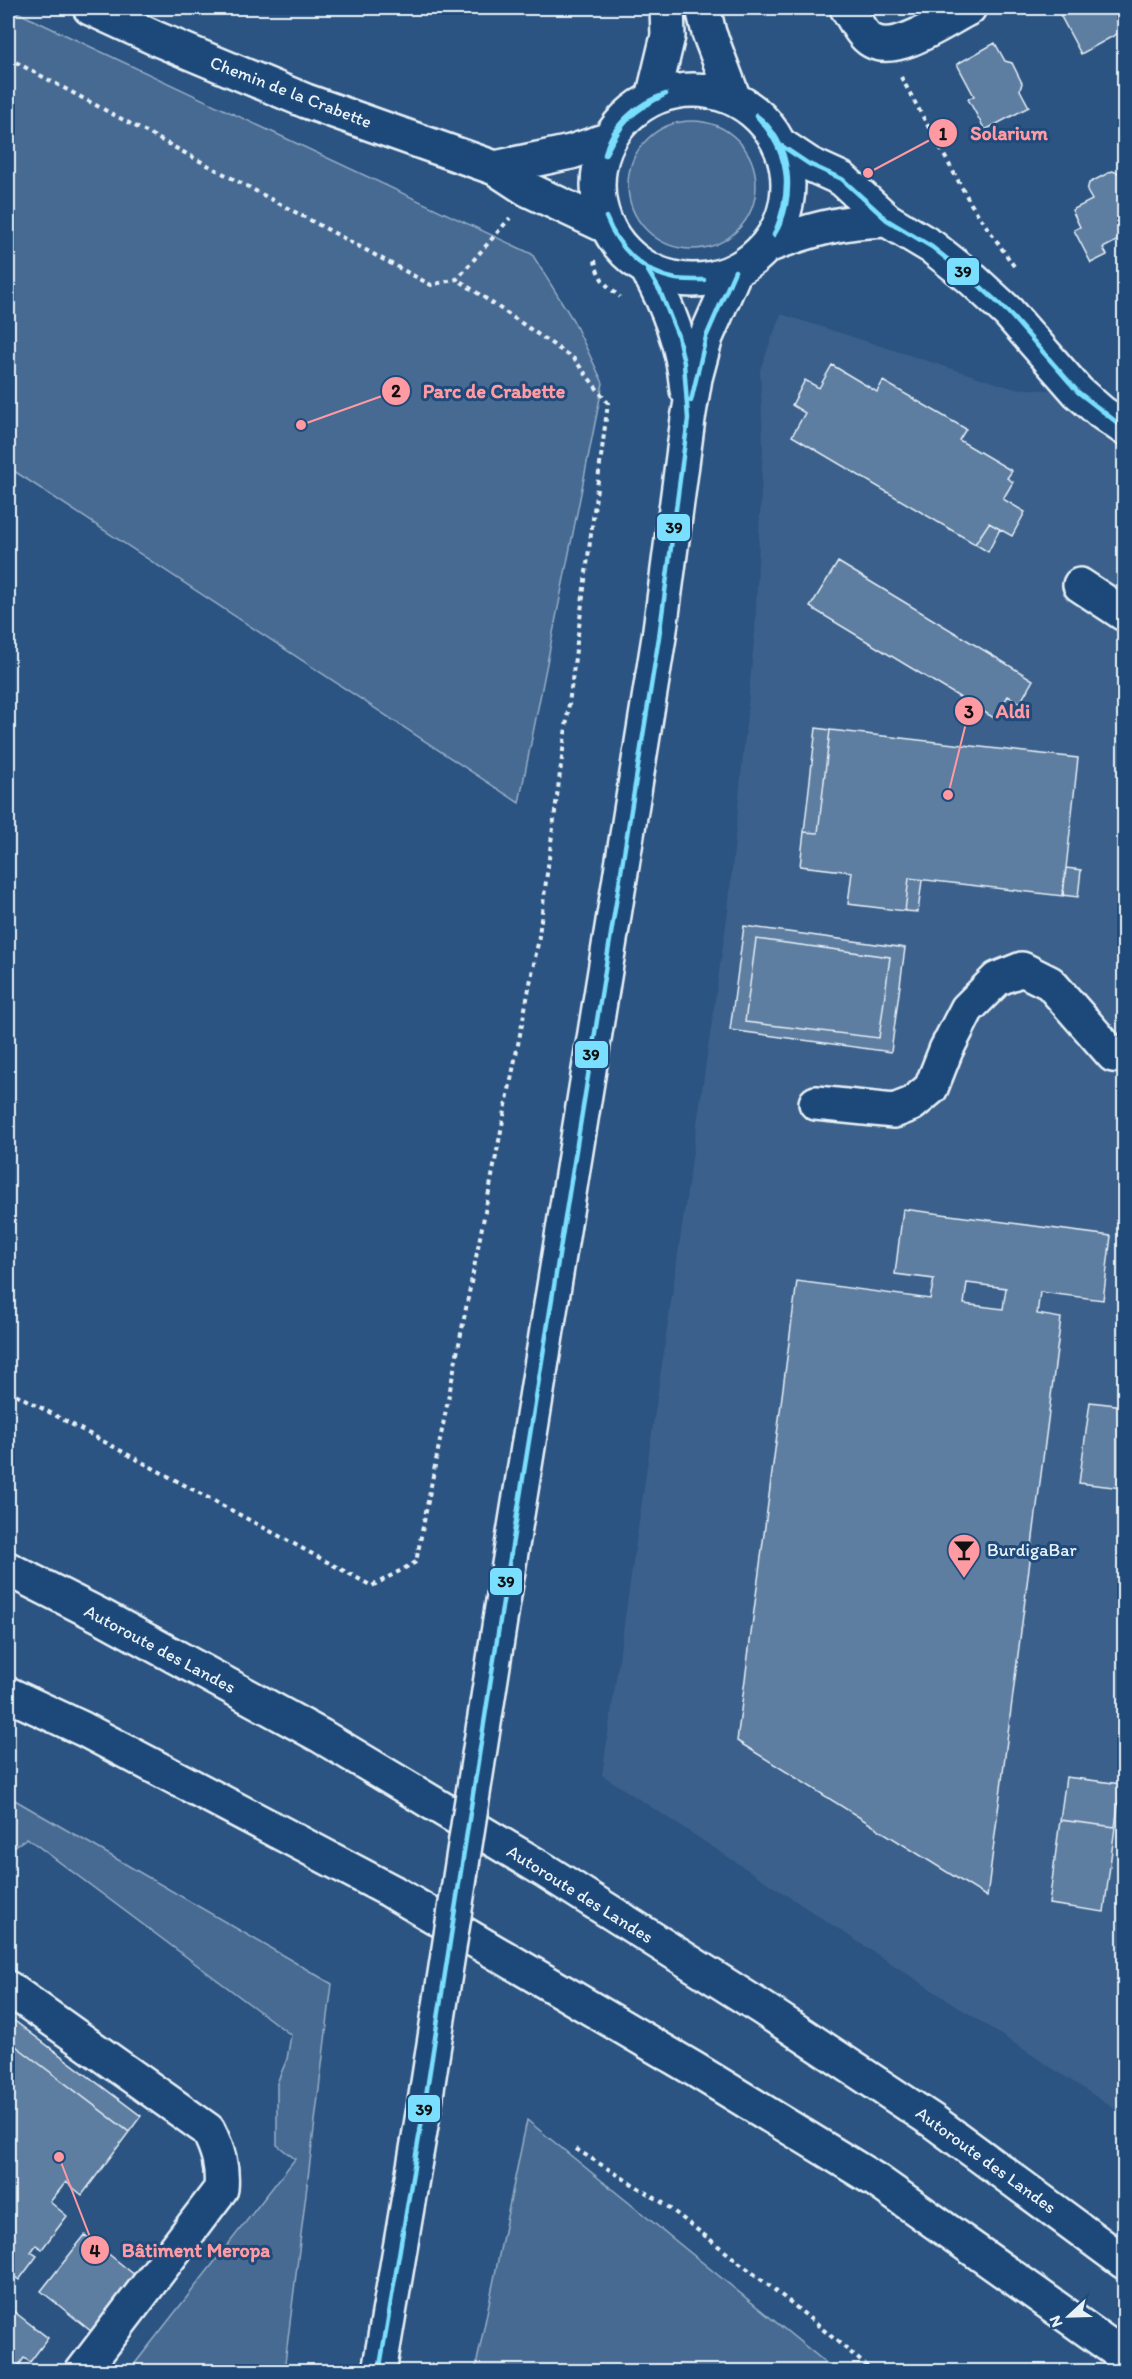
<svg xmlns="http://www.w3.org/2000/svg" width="1132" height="2379" font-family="Itim,sans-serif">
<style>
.built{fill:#3a608b}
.green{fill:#476b93;stroke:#98aec6;stroke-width:1.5}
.building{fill:#5d7da1;stroke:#e8f1f8;stroke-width:1.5;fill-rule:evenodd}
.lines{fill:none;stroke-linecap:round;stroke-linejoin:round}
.minor-casing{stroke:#e8f1f8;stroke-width:38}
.highway-casing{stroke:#e8f1f8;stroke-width:38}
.path{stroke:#e8f1f8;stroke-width:4;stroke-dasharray:4.5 4.5;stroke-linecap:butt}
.minor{stroke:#1f4a7a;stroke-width:33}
.highway{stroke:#1f4a7a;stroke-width:33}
.minor-bridge-casing{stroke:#e8f1f8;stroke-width:38;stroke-linecap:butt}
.minor-bridge{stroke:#1f4a7a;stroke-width:33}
.bus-1-casing{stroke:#1f4a7a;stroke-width:9}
.bus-1{stroke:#7adefe;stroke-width:4.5}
.labels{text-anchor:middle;stroke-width:6;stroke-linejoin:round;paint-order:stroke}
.street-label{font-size:18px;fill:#e8f1f8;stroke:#1f4a7a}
.poi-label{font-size:18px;fill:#e8f1f8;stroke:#1f4a7a;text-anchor:start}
.leader{fill:none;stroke:#ff9aa2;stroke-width:2}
.callout-dot{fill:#ff9aa2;stroke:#1f4a7a;stroke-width:2}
.mark-label{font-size:18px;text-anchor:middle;font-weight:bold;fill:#111}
.callout-label{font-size:20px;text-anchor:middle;font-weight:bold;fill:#ff9aa2;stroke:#1f4a7a;stroke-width:6;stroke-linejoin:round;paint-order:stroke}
.line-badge{stroke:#1f4a7a;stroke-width:2}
.pale-badge-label{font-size:16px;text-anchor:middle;font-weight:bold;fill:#111}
</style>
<rect width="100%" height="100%" fill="#2b5482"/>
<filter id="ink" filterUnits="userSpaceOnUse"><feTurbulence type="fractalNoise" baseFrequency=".0167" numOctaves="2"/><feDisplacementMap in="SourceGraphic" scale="12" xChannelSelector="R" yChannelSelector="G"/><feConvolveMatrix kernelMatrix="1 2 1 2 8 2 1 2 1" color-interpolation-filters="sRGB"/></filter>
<g filter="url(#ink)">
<!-- built -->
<path class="built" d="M781,314L1012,388L1078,392L1124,428V2115L602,1775L728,911L755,631L763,444L760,370Z"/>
<!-- green -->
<path class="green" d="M8,8L532,254L573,320L603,383L519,803L8,467Z
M628 185a64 64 0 1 1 128 0a64 64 0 1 1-128 0Z
M8,1796L332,1984L284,2371H129L295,2159L277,2145V2083L287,2059L291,2035L27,1838L8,1851Z
M527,2120L836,2371H475Z"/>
<!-- building -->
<path class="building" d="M1064,8H1124V30L1081,54L1058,11Z
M995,43L1005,61L1012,63L1022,83L1020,90L1029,107L985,130L968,99L974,96L957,64Z
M1112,171L1119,173L1124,182V237L1103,248L1107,255L1091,263L1074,230L1080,227L1072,210L1092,200L1087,191L1089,183Z
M832,365L877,392L883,381L966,429L959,440L1012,471L1007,478L1013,482L1003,499L1025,512L1012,536L989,523L975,544L792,436L805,413L792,405L805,380L819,388Z
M989,523L1000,529L988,552L975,544Z
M838,562L1033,680L1020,703L1008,696L994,718L810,607Z
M816,728L830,730L818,833L804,832Z
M830,730L1078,758L1063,896L909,878L905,911L848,904L852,872L800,866L804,832L818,833Z
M1066,868L1081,870L1078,897L1062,895Z
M909,878L922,880L918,912L905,911Z
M744,926L905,948L891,1052L730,1030ZM756,939L890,957L879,1038L745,1022Z
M756,939L890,957L879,1038L745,1022Z
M903,1209L1111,1236L1103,1300L1040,1292L1037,1314L1061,1318L987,1897L737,1741L797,1281L930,1299L934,1279L895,1274ZM967,1283L1006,1288L1003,1309L964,1304Z
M1090,1402L1124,1406V1472L1122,1488L1079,1483Z
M1066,1777L1121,1784L1115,1827L1060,1820Z
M1060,1820L1115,1827L1104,1912L1049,1904Z
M8,2016L141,2116L129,2132L8,2040Z
M8,2040L129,2132L82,2195L66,2182L50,2202L67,2216L42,2249L36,2245L31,2252L37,2256L19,2280L8,2272Z
M85,2235L136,2276L92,2332L41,2291Z
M8,2307L48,2338L30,2362L24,2358L19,2365L24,2369L22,2372H8Z"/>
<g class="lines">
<!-- minor casing -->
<g class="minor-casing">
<path id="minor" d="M90,8L155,38L306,101L495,168L527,189L608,227
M703,8L709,33L734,99
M847,8C854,18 861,35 872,41C897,55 945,20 969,8
M598 185a95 95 0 1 1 190 0a95 95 0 1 1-190 0Z
M653,98L668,36L667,8
M779,144L809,164L842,179L887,220L932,247L971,278L1008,312L1078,392L1101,412L1124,428
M495,168L571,152L610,139
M767,246C809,230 842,221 887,220
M647,269C669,308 683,345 687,390
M1080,585L1124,614
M816,1103L894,1111L912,1104L931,1088L946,1050L967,1009L997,979L1022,969L1050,983L1113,1055L1124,1056
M501,1614L659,637L688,419L695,378L706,337L735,271
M8,1988L208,2130C218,2150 223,2166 221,2189L82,2372
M379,2372L425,2102"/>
</g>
<!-- highway casing -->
<g class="highway-casing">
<path id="highway" d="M8,1569L103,1617L321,1736L544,1870L762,2008L933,2121L1124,2262
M8,1694L83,1729L391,1891L694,2069L877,2181L1124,2356"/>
</g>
<!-- path -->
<path class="path" d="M8,58L431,285L457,279L510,218
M901,77L971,204L1016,269
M595,260C597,278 607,286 620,297
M8,1390L372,1586L416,1562L538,943L608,403L574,359L457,279
M576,2149L663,2203L790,2302L874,2372"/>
<!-- minor -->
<use href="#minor" class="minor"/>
<!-- highway -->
<use href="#highway" class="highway"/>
<!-- minor-bridge casing -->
<g class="minor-bridge-casing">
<path id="minor-bridge" d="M425,2102L501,1614"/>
</g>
<!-- minor-bridge -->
<use href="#minor-bridge" class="minor-bridge"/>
<!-- bus-1 casing -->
<g class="bus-1-casing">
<path id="bus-1" d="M756,115C792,141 797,199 774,235
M756,115C790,153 794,188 774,235
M779,144L809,164L842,179L887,220L932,247L971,278L1008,312L1078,392L1124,428
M605,155C611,125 638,103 666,94
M605,155C622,121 632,111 666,94
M606,217C618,248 643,273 676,279C685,280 695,280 704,280
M691,401L706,337L735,271
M379,2372L425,2102L501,1614L659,637L688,419L684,363L678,336L660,291L647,269"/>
</g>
<!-- bus-1 -->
<use href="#bus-1" class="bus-1"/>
</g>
</g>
<!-- icons -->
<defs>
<g id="bar-pin" transform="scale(1.725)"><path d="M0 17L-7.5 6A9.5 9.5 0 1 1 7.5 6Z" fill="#ff9aa2" stroke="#1f4a7a"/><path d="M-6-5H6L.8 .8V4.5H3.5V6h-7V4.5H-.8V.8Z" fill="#111"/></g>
</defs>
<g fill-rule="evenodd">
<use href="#bar-pin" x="964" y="1550"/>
</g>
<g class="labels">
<!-- street labels -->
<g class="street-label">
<text transform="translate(291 92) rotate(21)" y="6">Chemin de la Crabette</text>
<text transform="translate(160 1649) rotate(28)" y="6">Autoroute des Landes</text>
<text transform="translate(580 1894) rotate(32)" y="6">Autoroute des Landes</text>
<text transform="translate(986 2160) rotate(36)" y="6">Autoroute des Landes</text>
</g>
<!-- poi labels -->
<g class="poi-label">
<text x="987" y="1556">BurdigaBar</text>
</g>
</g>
<!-- callouts -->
<path class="leader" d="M868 173L943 133M301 425L396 391M948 795L969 711M59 2157L95 2250"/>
<g class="callout-dot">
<circle cx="868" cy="173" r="6"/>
<circle cx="301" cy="425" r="6"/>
<circle cx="948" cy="795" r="6"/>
<circle cx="59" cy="2157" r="6"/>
<circle cx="943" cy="133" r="15"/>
<circle cx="396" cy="391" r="15"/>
<circle cx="969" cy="711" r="15"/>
<circle cx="95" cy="2250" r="15"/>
</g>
<g class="mark-label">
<text x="943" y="140">1</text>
<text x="396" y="397">2</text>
<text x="969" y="718">3</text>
<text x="95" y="2257">4</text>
</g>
<g class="callout-label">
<text x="1009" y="140">Solarium</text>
<text x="494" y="398">Parc de Crabette</text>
<text x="1013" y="718">Aldi</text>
<text x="196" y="2257">Bâtiment Meropa</text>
</g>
<g class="line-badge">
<rect x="946" y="257" width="34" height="29" rx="6" fill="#7adefe"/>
<rect x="656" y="513" width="35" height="29" rx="6" fill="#7adefe"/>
<rect x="574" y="1040" width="35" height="29" rx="6" fill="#7adefe"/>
<rect x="489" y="1567" width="34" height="29" rx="6" fill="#7adefe"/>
<rect x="407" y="2094" width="34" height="29" rx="6" fill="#7adefe"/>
</g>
<g class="pale-badge-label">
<text x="963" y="277">39</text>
<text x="674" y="533">39</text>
<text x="591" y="1060">39</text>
<text x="506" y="1587">39</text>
<text x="424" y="2115">39</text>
</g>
<!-- margin -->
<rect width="1132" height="2379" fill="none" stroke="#1f4a7a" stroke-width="30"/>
<rect x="15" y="15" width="1102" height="2349" fill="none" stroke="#e8f1f8" stroke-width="2" filter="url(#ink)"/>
<!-- north arrow -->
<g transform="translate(1069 2316) rotate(248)" stroke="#1f4a7a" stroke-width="4.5" paint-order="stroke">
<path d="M0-4.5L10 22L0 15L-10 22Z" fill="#e8f1f8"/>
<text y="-9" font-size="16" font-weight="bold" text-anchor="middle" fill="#e8f1f8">N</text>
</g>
</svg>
